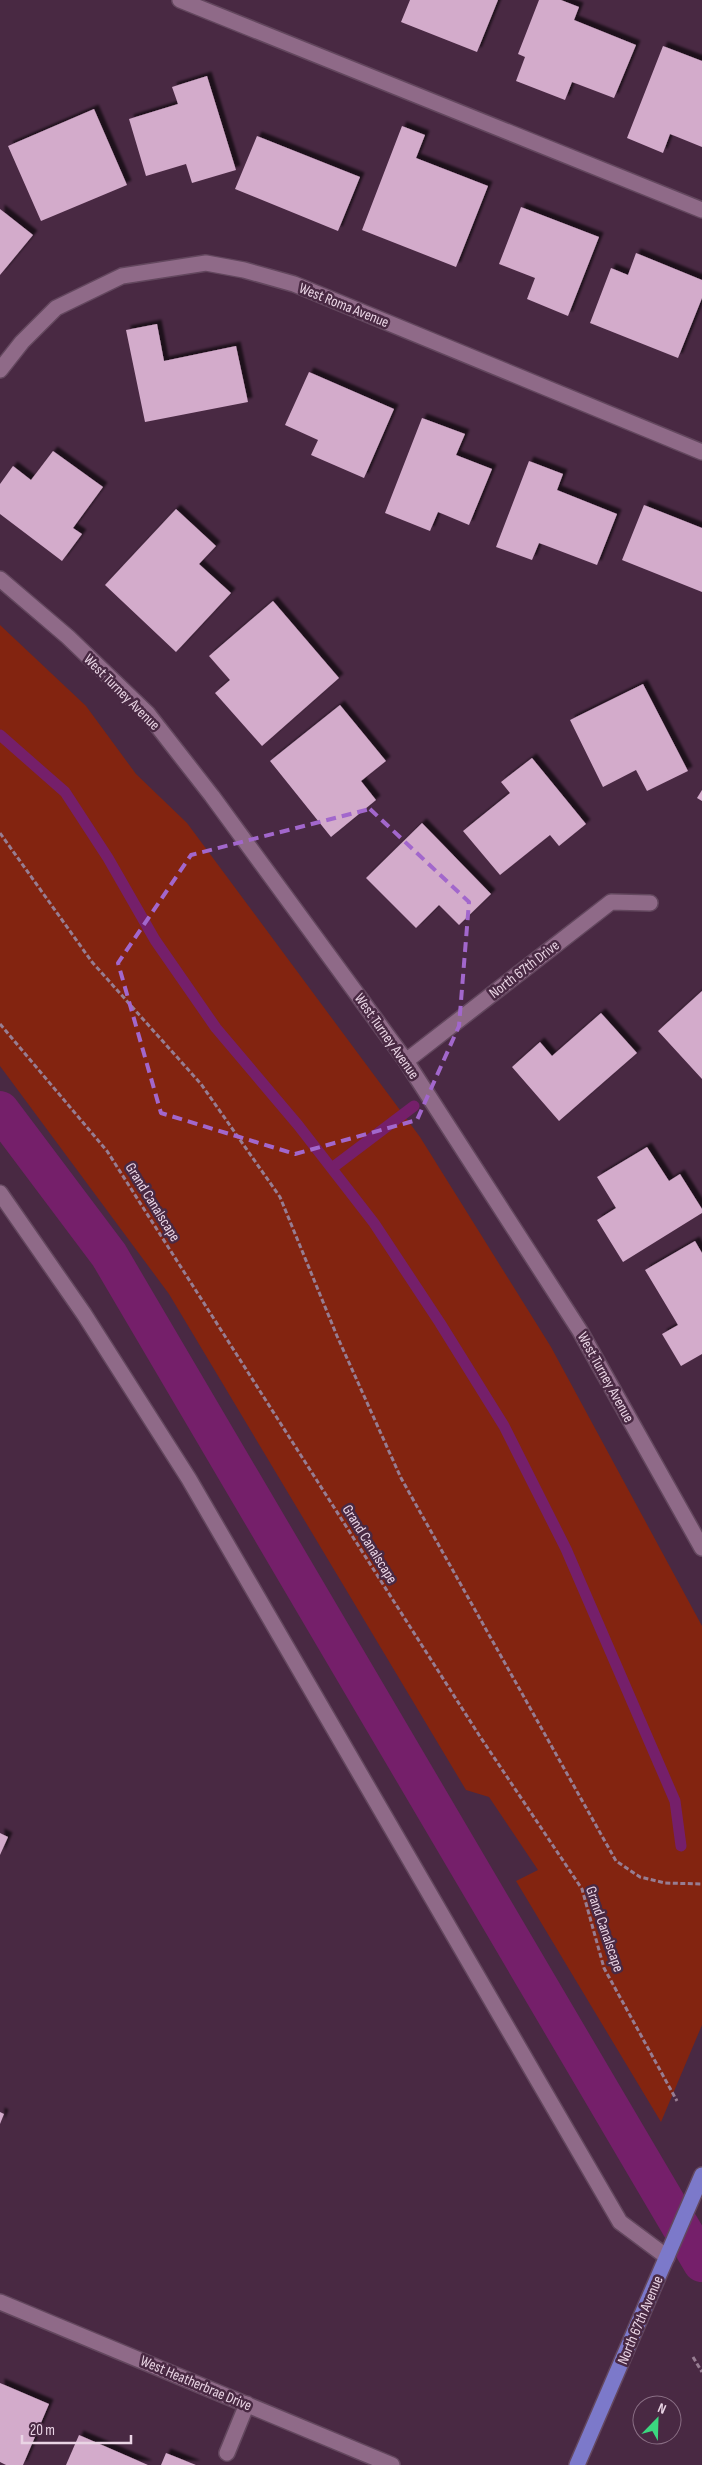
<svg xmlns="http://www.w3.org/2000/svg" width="702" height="2465" font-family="'Sofia Sans Condensed',sans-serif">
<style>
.green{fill:#832410}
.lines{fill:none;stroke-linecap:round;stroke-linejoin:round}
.stream{stroke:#751f6a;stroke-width:11}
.canal{stroke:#751f6a;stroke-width:38}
.building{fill:#d3abcb;filter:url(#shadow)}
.minor-casing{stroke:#63475e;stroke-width:18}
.major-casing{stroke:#63475e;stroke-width:18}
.path{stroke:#977d92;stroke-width:3;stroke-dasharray:5 2.5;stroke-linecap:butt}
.minor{stroke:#8f6a88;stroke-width:15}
.major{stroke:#7c79ca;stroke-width:15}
.marked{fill:none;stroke:#a267cc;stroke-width:4;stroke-dasharray:10 6;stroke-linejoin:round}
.labels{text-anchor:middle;stroke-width:5;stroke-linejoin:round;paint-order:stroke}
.street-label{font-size:15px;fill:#ead5e5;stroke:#492943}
</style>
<defs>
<filter id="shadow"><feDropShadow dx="4.5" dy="-4.5" stdDeviation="1" flood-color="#0009"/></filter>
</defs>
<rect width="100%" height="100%" fill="#492943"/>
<!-- green -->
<path class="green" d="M0,625L86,706L136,774L187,823L420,1137L551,1347L702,1626V2025L661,2122L516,1881L538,1870L489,1797L466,1790L169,1294L0,1066Z"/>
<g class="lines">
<!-- stream -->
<path class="stream" d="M0,735L65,792L108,858L155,940L216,1028L298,1125L374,1223L440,1323L504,1426L566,1549L675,1801L681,1846
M332,1168L414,1106"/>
<!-- canal -->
<path class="canal" d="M0,1110L109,1255L702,2263"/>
</g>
<!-- building -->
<path class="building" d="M410,0H498L477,52L401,22Z
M539,0H561L579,7L574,20L636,45L614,98L572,82L565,100L516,81L525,57L518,54Z
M663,46L702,61V147L670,134L663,153L627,138Z
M207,76L236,170L192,183L186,164L146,176L129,119L178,104L172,87Z
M94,109L127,185L41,221L8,146Z
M402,126L425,135L416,158L488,186L456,267L362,230Z
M257,136L360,177L338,231L235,189Z
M521,207L599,237L568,316L527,299L535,278L499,264Z
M0,209L33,235L0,275Z
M636,253L702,280V298L678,358L590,323L611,268L628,275Z
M157,324L164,361L236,346L248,402L145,422L126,330Z
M309,372L394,409L364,478L311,455L318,440L285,425Z
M422,418L465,434L456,455L492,469L469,525L438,512L430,531L385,513Z
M53,451L103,487L73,528L82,534L62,561L0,514V484L13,466L31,480Z
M529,461L563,474L557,490L617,514L597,565L539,543L532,560L496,547Z
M644,505L702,528V592L622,560Z
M176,509L216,546L199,564L231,593L176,652L105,585Z
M273,601L339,678L262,746L215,693L230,680L209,656Z
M643,684L688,771L647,791L636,770L603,787L570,720Z
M340,705L386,761L361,781L376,800L331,837L270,761Z
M532,758L586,824L559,846L550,835L500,875L463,831L510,793L501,782Z
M702,790V801L697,798Z
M422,823L491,894L459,925L439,905L416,928L366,878Z
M702,991V1079L658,1031Z
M601,1013L637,1053L559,1121L512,1067L540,1042L552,1056Z
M647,1147L669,1181L680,1174L702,1209V1213L623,1262L597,1220L616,1208L597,1177Z
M695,1241L702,1253V1354L681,1366L662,1334L678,1325L645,1270Z
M0,1833L8,1837L0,1855Z
M0,2112L4,2114L0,2124Z
M0,2383L49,2404L23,2465H6L0,2462Z
M79,2435L148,2465H66Z
M166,2453L196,2465H161Z"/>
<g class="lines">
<!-- minor casing -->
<g class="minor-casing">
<path id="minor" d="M180,0L702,210
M0,370L22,342L56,308L122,276L206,263L244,270L294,284L702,452
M0,579L68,637L148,714L212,796L406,1061L580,1331L702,1548
M406,1061L611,902L650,903
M0,1193L84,1314L189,1479L620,2222L667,2257
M0,2302L392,2465
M227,2453L247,2404"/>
</g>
<!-- major casing -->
<g class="major-casing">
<path id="major" d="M577,2465L702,2175"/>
</g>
<!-- path -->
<path class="path" d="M0,833L92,962L201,1084L280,1197L337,1336L401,1478L616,1861L640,1877L665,1883L702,1884
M0,1024L107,1151L479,1735L582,1889L604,1968L677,2101
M693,2357L702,2372"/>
<!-- minor -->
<use href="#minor" class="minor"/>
<!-- major -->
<use href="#major" class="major"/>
</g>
<!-- marked area -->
<path class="marked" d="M370,809L469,902L459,1026L417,1120L295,1154L161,1113L118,963L191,855Z"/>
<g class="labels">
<!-- street labels -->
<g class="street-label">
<text transform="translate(344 305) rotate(22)" y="5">West Roma Avenue</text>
<text transform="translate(122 692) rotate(45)" y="5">West Turney Avenue</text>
<text transform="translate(524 969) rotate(-38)" y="5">North 67th Drive</text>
<text transform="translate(387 1036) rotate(55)" y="5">West Turney Avenue</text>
<text transform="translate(153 1202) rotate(58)" y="5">Grand Canalscape</text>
<text transform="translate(606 1377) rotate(61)" y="5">West Turney Avenue</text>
<text transform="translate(370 1544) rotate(58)" y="5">Grand Canalscape</text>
<text transform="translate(605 1929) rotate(71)" y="5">Grand Canalscape</text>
<text transform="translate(640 2320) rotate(-67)" y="5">North 67th Avenue</text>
<text transform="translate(196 2383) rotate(23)" y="5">West Heatherbrae Drive</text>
</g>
</g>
<!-- north arrow -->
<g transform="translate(657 2420) rotate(23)"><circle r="24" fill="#492943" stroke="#896e84"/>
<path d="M0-4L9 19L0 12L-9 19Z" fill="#3bd77f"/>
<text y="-8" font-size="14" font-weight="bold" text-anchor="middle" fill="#ead5e5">N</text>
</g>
<!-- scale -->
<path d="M22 2435v8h109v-8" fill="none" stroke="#ead5e5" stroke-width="2.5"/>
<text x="30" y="2435" font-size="15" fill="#ead5e5" stroke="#492943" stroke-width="4" paint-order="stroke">20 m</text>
</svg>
